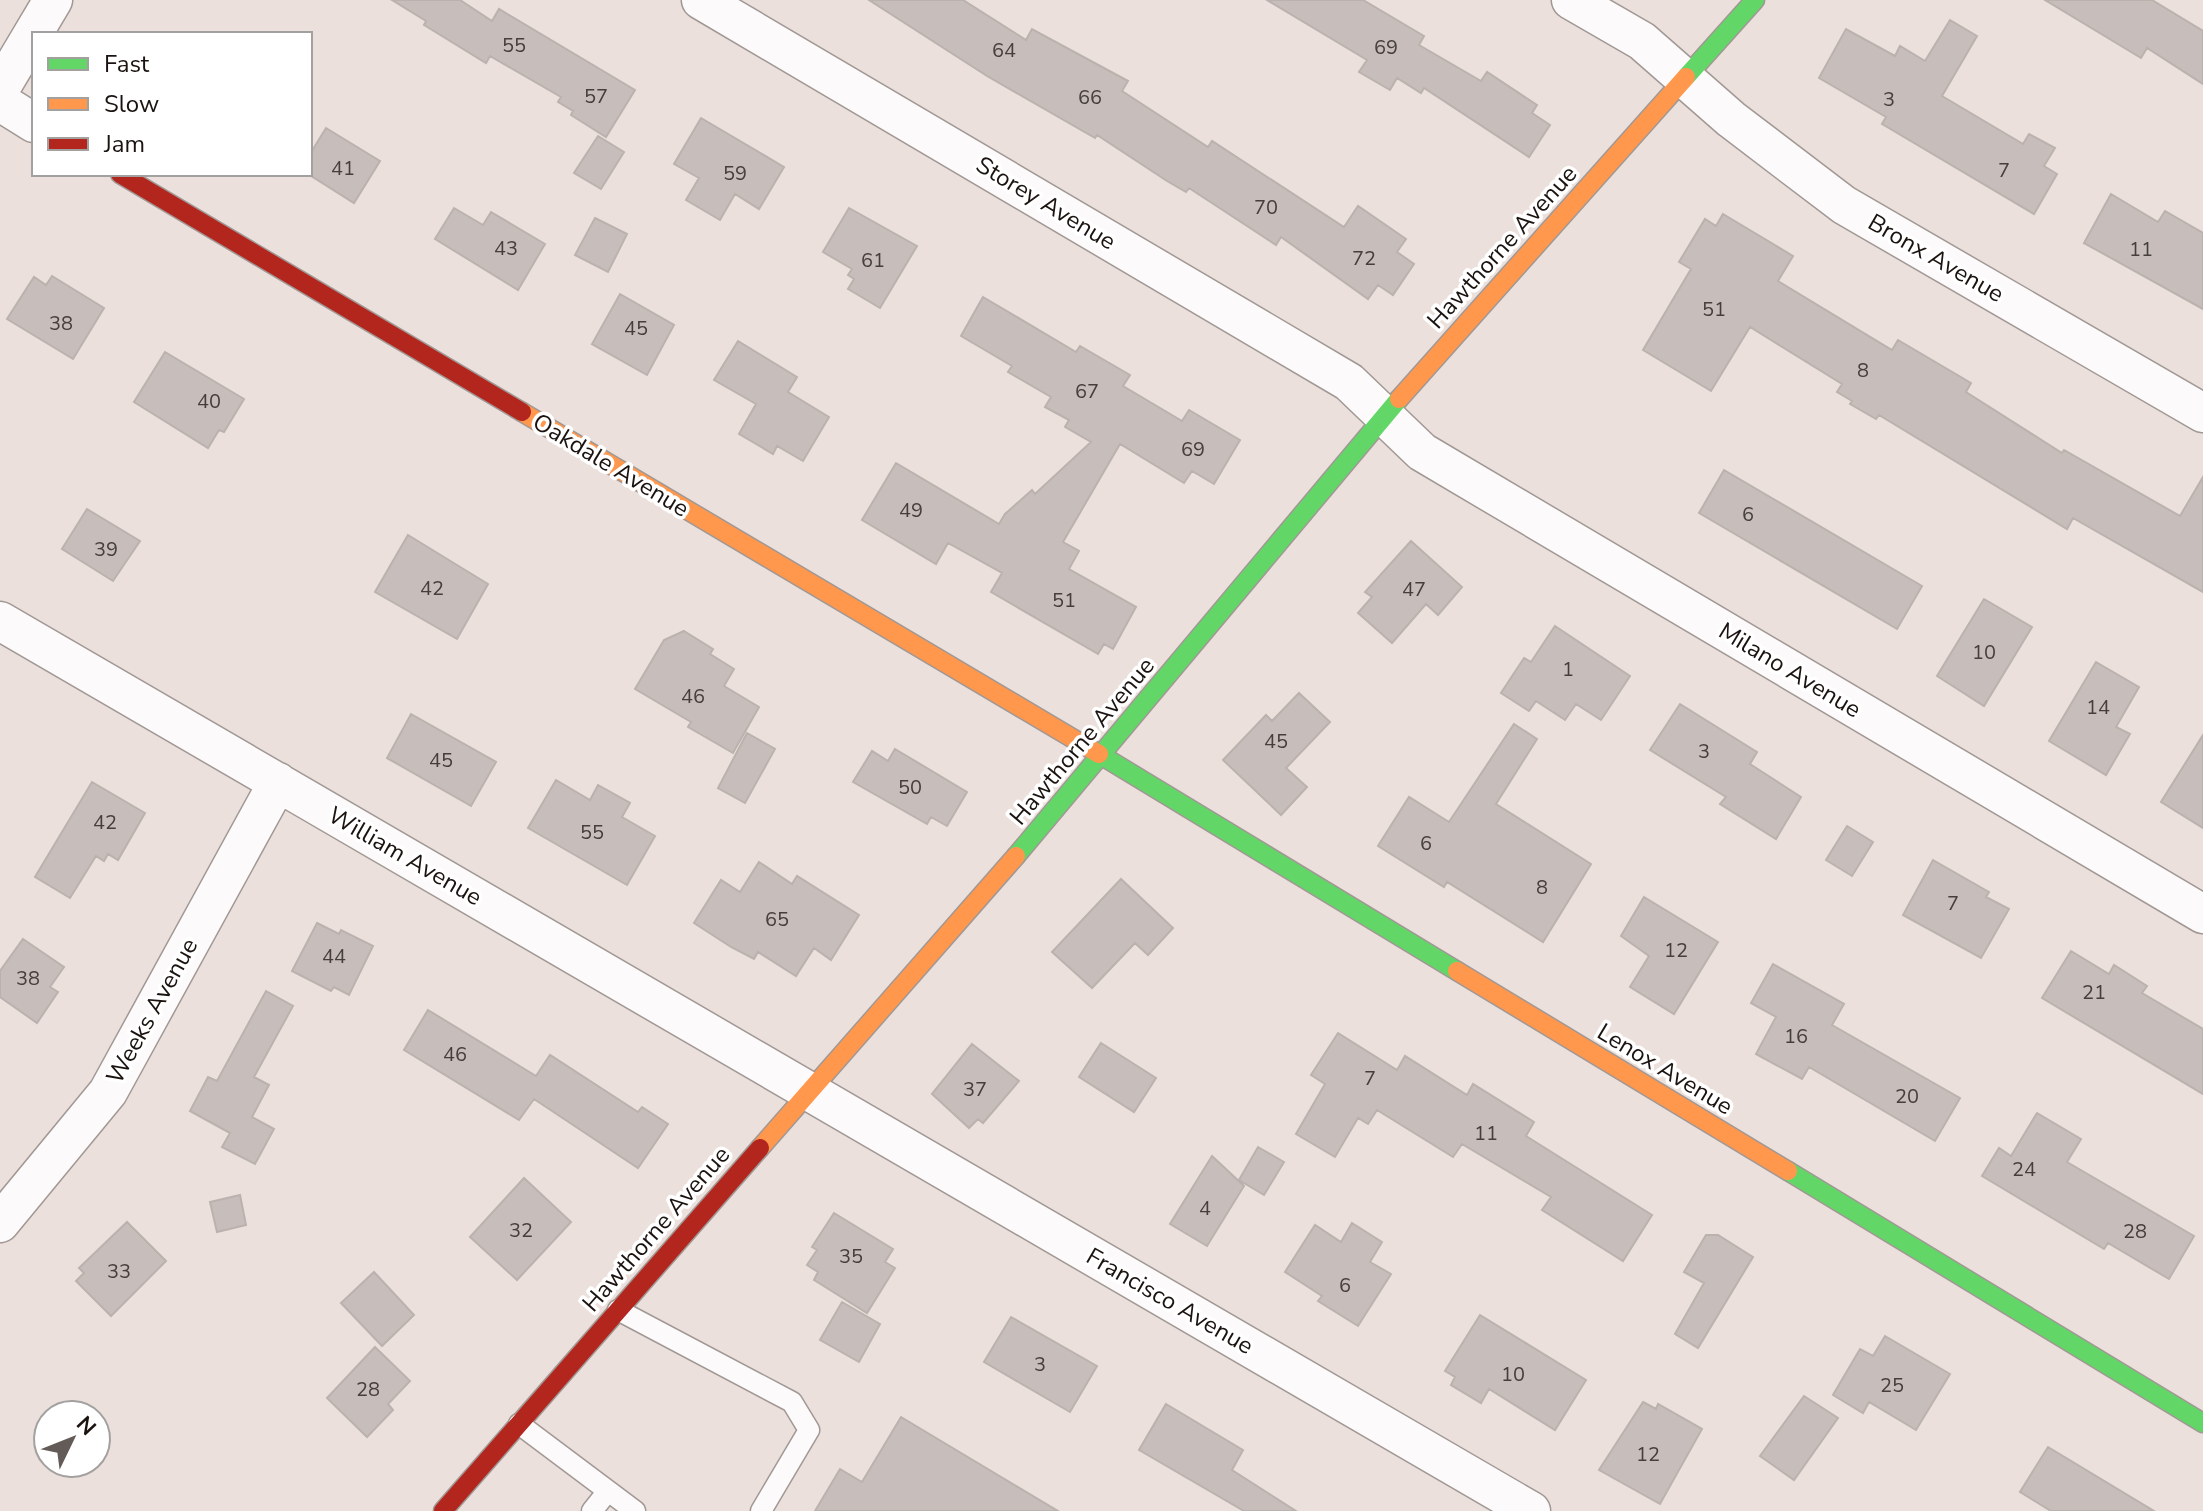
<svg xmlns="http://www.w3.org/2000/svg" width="2203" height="1511" font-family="'Nunito Sans',sans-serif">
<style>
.building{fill:#c7bebb;stroke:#bbb2ae;stroke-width:2}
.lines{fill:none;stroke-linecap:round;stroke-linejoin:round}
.lane-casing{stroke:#a19895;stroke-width:23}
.street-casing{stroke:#a19895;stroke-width:41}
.fast-casing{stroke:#a19895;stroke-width:21}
.slow-casing{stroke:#a19895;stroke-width:21}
.jam-casing{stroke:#a19895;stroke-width:21}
.lane{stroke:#fcfafa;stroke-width:20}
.street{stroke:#fcfafa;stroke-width:38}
.fast{stroke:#63d668;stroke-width:18}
.slow{stroke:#ff974d;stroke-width:18}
.jam{stroke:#b3261e;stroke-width:18}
.labels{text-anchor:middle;stroke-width:7;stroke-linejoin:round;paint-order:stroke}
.number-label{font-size:20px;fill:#453e3b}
.street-label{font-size:24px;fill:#1a1310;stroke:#fff}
</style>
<rect width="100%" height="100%" fill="#ebe0db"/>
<!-- building -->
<path class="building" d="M392,0H460L492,21L499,9L635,90L606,137L571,115L573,111L558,102L561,97L490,56L486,63L424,25L426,21Z
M869,0H963L1026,40L1032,29L1128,81L1122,91L1208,147L1212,141L1344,227L1358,206L1406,239L1397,252L1414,264L1393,295L1378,285L1368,299L1281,237L1276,245L1189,188L1186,192L1167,181L1097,135L1095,138L987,76Z
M1267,0H1363L1424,36L1419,45L1481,81L1487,72L1537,105L1532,113L1550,125L1529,157L1424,88L1421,93L1397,78L1390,90L1359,72L1367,60Z
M2045,0H2152L2203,31V84L2147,48L2141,58Z
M1950,20L1977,36L1942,96L2023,144L2029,134L2055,148L2044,166L2057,174L2034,214L1882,124L1886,117L1819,78L1846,29L1895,56L1900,46L1925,61Z
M701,118L784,167L759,209L735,194L720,220L686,200L699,178L674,164Z
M326,128L380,161L354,203L308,174L310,154Z
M598,136L624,152L601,189L574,173Z
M2111,194L2158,222L2165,211L2203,233V309L2084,243Z
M454,208L483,225L491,212L545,244L518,290L435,239Z
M849,208L917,246L880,308L848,289L854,279L848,275L852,269L823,252Z
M1723,214L1793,256L1778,281L1892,350L1898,340L1971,383L1966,392L2062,453L2064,450L2180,516L2203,477V592L2073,518L2067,529L1879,415L1876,419L1850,404L1852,401L1837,392L1842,384L1750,327L1711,391L1643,350L1691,269L1679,262L1705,219L1716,226Z
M595,218L627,234L608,272L575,255Z
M52,276L104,308L73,359L7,319L34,277L46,285Z
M620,294L674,325L647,375L592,344Z
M983,297L1076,352L1080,346L1130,375L1123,386L1182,421L1189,410L1240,440L1214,484L1192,471L1184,483L1120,444L1063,542L1079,551L1069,569L1136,607L1113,649L1104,644L1098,654L991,592L1002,573L948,543L936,564L862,520L896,463L999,524L1005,514L1032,490L1035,494L1091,442L1065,427L1069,420L1045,407L1051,397L1008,372L1012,366L961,336Z
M738,341L797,377L788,392L829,417L803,461L777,446L773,454L739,434L756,404L714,380Z
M165,352L244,399L224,432L219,430L208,448L134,402Z
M1724,470L1922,586L1897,629L1699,513Z
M87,509L140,541L113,581L62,549Z
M408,535L488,584L457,639L375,592Z
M1411,541L1462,587L1438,615L1426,604L1392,643L1358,613L1372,597L1365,592Z
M1984,599L2032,627L1984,706L1937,676Z
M1555,626L1630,676L1601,720L1576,704L1565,720L1536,701L1529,711L1501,693L1524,658L1531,662Z
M684,631L713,649L710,654L734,669L724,686L759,707L733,753L688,727L691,722L635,689L664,640Z
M2096,662L2139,687L2116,727L2130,734L2106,775L2049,741Z
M1299,693L1330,722L1286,768L1307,787L1281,815L1223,760L1266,715L1272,721Z
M1680,704L1757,752L1750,764L1801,797L1776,839L1720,804L1726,797L1650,750Z
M411,714L496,762L471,806L387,758Z
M1514,724L1537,739L1496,804L1591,864L1543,942L1447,882L1444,887L1378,846L1409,797L1449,822Z
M747,733L775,749L745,803L718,788Z
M2203,735V828L2161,802Z
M895,749L967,792L947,826L931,817L927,824L853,782L872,751L888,761Z
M556,780L590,800L598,785L630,803L622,817L655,836L627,885L528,828Z
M92,782L145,813L118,860L108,854L104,861L96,856L70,898L35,877Z
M1847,826L1873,842L1852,876L1826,860Z
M1933,860L1989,892L1986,897L2009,909L1981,958L1903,915Z
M759,862L792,884L797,876L859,915L831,960L814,948L796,976L758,952L754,959L731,947L694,923L721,880L740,892Z
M1121,879L1173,928L1148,955L1135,943L1092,988L1052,952Z
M1644,897L1718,942L1674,1014L1630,987L1649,956L1621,936Z
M317,923L339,934L341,930L373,946L349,995L334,987L331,991L292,971Z
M23,939L64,967L50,987L58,992L37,1023L0,997V971Z
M2071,951L2109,974L2114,965L2147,986L2142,993L2203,1029V1094L2042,998Z
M1773,964L1844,1004L1832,1025L1960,1098L1935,1141L1809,1067L1802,1079L1756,1054L1776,1017L1751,1003Z
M266,991L293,1006L254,1077L269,1085L252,1117L274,1129L255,1164L222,1147L230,1133L190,1111L208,1077L217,1081Z
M428,1010L536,1076L550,1055L638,1112L642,1107L668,1124L638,1168L534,1099L519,1120L404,1050Z
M1338,1033L1397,1070L1405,1056L1467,1095L1473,1084L1534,1122L1526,1136L1652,1215L1623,1261L1542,1210L1551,1197L1462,1144L1453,1157L1377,1110L1368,1124L1358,1118L1335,1157L1296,1134L1325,1084L1311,1075Z
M1101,1043L1156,1078L1134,1112L1079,1077Z
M972,1044L1019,1081L983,1123L978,1119L969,1128L932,1094Z
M2037,1113L2081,1139L2067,1162L2194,1236L2169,1279L2108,1243L2104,1249L1982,1176L1999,1148L2011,1156Z
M1258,1147L1284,1162L1264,1195L1239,1180Z
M1212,1156L1244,1186L1207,1246L1170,1224Z
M524,1178L571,1222L517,1280L470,1237Z
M240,1195L246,1225L217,1232L210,1202Z
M834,1213L893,1249L885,1262L895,1268L867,1313L814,1280L818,1272L807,1265L817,1250L812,1247Z
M127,1222L166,1261L111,1316L76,1281L84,1273L79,1268Z
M1352,1223L1382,1242L1370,1262L1391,1274L1358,1326L1318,1301L1322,1296L1285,1272L1315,1225L1341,1242Z
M1706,1235H1718L1753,1257L1698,1348L1675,1334L1704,1283L1684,1272Z
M374,1272L414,1315L382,1346L341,1303Z
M842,1302L880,1324L859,1362L820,1340Z
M1480,1315L1586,1380L1555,1430L1489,1389L1481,1403L1451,1385L1455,1377L1445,1371Z
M1011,1317L1097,1366L1070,1412L984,1362Z
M1885,1336L1950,1374L1916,1430L1869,1402L1863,1413L1833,1395L1860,1349L1873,1356Z
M375,1347L410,1381L388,1404L393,1410L367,1437L327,1398Z
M1804,1396L1838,1418L1794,1480L1760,1456Z
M1643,1402L1656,1409L1658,1404L1702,1429L1660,1504L1599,1470Z
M1166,1404L1243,1450L1232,1470L1296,1511H1244L1139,1450Z
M901,1417L1058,1511H815L840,1469L862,1482Z
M2048,1447L2154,1511H2051L2020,1492Z"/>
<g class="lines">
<!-- lane casing -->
<g class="lane-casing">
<path id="lane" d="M618,1310L792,1402L809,1430L761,1511
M519,1424L635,1511
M592,1511L608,1491"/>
</g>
<!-- street casing -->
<g class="street-casing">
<path id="street" d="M701,0L1349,382L1422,452L2203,914
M1571,0L1642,41L1731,119L1844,205L2203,413
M0,89L53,0
M0,102L34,123
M0,621L1531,1511
M0,1223L108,1092L278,782"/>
</g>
<!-- fast casing -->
<g class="fast-casing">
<path id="fast" d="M1686,77L1755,0
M1099,754L1457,971
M1016,856L1399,399
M1788,1171L2203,1423"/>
</g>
<!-- slow casing -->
<g class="slow-casing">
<path id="slow" d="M1399,399L1686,77
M522,412L1099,754
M1457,971L1788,1171
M760,1148L1016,856"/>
</g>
<!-- jam casing -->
<g class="jam-casing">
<path id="jam" d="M120,174L522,412
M443,1511L760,1148"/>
</g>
<!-- lane -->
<use href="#lane" class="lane"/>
<!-- street -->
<use href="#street" class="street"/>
<!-- fast -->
<use href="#fast" class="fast"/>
<!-- slow -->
<use href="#slow" class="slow"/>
<!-- jam -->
<use href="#jam" class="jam"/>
</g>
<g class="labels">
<!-- number labels -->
<g class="number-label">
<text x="514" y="52">55</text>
<text x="1386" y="54">69</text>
<text x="1004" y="57">64</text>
<text x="596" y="103">57</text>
<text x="1090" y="104">66</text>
<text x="1889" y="106">3</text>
<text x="343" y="175">41</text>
<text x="2004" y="177">7</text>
<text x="735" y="180">59</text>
<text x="1266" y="214">70</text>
<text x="506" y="255">43</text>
<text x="2141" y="256">11</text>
<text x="1364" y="265">72</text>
<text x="873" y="267">61</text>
<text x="1714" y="316">51</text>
<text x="61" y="330">38</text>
<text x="636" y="335">45</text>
<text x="1863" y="377">8</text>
<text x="1087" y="398">67</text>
<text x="209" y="408">40</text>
<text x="1193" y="456">69</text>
<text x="911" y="517">49</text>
<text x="1748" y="521">6</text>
<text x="106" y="556">39</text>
<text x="432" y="595">42</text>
<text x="1414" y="596">47</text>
<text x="1064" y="607">51</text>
<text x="1984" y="659">10</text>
<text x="1568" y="676">1</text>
<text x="693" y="703">46</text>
<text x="2098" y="714">14</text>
<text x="1276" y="748">45</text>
<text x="1704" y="758">3</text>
<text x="441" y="767">45</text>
<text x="910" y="794">50</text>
<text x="105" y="829">42</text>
<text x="592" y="839">55</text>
<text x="1426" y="850">6</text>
<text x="1542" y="894">8</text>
<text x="1953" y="910">7</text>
<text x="777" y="926">65</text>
<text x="1676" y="957">12</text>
<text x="334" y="963">44</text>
<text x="28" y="985">38</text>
<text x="2094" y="999">21</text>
<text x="1796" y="1043">16</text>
<text x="455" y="1061">46</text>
<text x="1370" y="1085">7</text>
<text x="975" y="1096">37</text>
<text x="1907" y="1103">20</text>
<text x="1486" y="1140">11</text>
<text x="2024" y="1176">24</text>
<text x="1205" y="1215">4</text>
<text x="521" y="1237">32</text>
<text x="2135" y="1238">28</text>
<text x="851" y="1263">35</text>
<text x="119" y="1278">33</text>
<text x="1345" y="1292">6</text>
<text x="1040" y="1371">3</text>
<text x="1513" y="1381">10</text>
<text x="1892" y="1392">25</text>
<text x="368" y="1396">28</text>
<text x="1648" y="1461">12</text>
</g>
<!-- street labels -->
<g class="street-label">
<text transform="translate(1046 203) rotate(31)" y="8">Storey Avenue</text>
<text transform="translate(1502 247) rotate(-48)" y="8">Hawthorne Avenue</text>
<text transform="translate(1936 258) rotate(30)" y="8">Bronx Avenue</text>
<text transform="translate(611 465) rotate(31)" y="8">Oakdale Avenue</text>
<text transform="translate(1790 670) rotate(31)" y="8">Milano Avenue</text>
<text transform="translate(1082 741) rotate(-50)" y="8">Hawthorne Avenue</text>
<text transform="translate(405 856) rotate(30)" y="8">William Avenue</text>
<text transform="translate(152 1011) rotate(-61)" y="8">Weeks Avenue</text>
<text transform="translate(1665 1069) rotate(31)" y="8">Lenox Avenue</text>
<text transform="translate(656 1229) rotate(-49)" y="8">Hawthorne Avenue</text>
<text transform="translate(1170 1301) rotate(30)" y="8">Francisco Avenue</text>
</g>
</g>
<!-- legend -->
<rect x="32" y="32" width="280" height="144" fill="#ffffff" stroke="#a3a19f" stroke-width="2"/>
<rect x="48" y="58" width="40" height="12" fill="#63d668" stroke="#a3a19f" stroke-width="2"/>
<text x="104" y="72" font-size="24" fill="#1a1310">Fast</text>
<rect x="48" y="98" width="40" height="12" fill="#ff974d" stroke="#a3a19f" stroke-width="2"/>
<text x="104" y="112" font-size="24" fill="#1a1310">Slow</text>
<rect x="48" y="138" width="40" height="12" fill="#b3261e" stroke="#a3a19f" stroke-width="2"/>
<text x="104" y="152" font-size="24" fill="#1a1310">Jam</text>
<!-- north arrow -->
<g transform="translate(72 1439) rotate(47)"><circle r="38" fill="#ffffff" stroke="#a3a19f" stroke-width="2"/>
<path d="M0-6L14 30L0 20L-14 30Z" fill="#635b57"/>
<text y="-12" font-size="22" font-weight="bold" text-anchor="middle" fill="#1a1310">N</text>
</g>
</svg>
